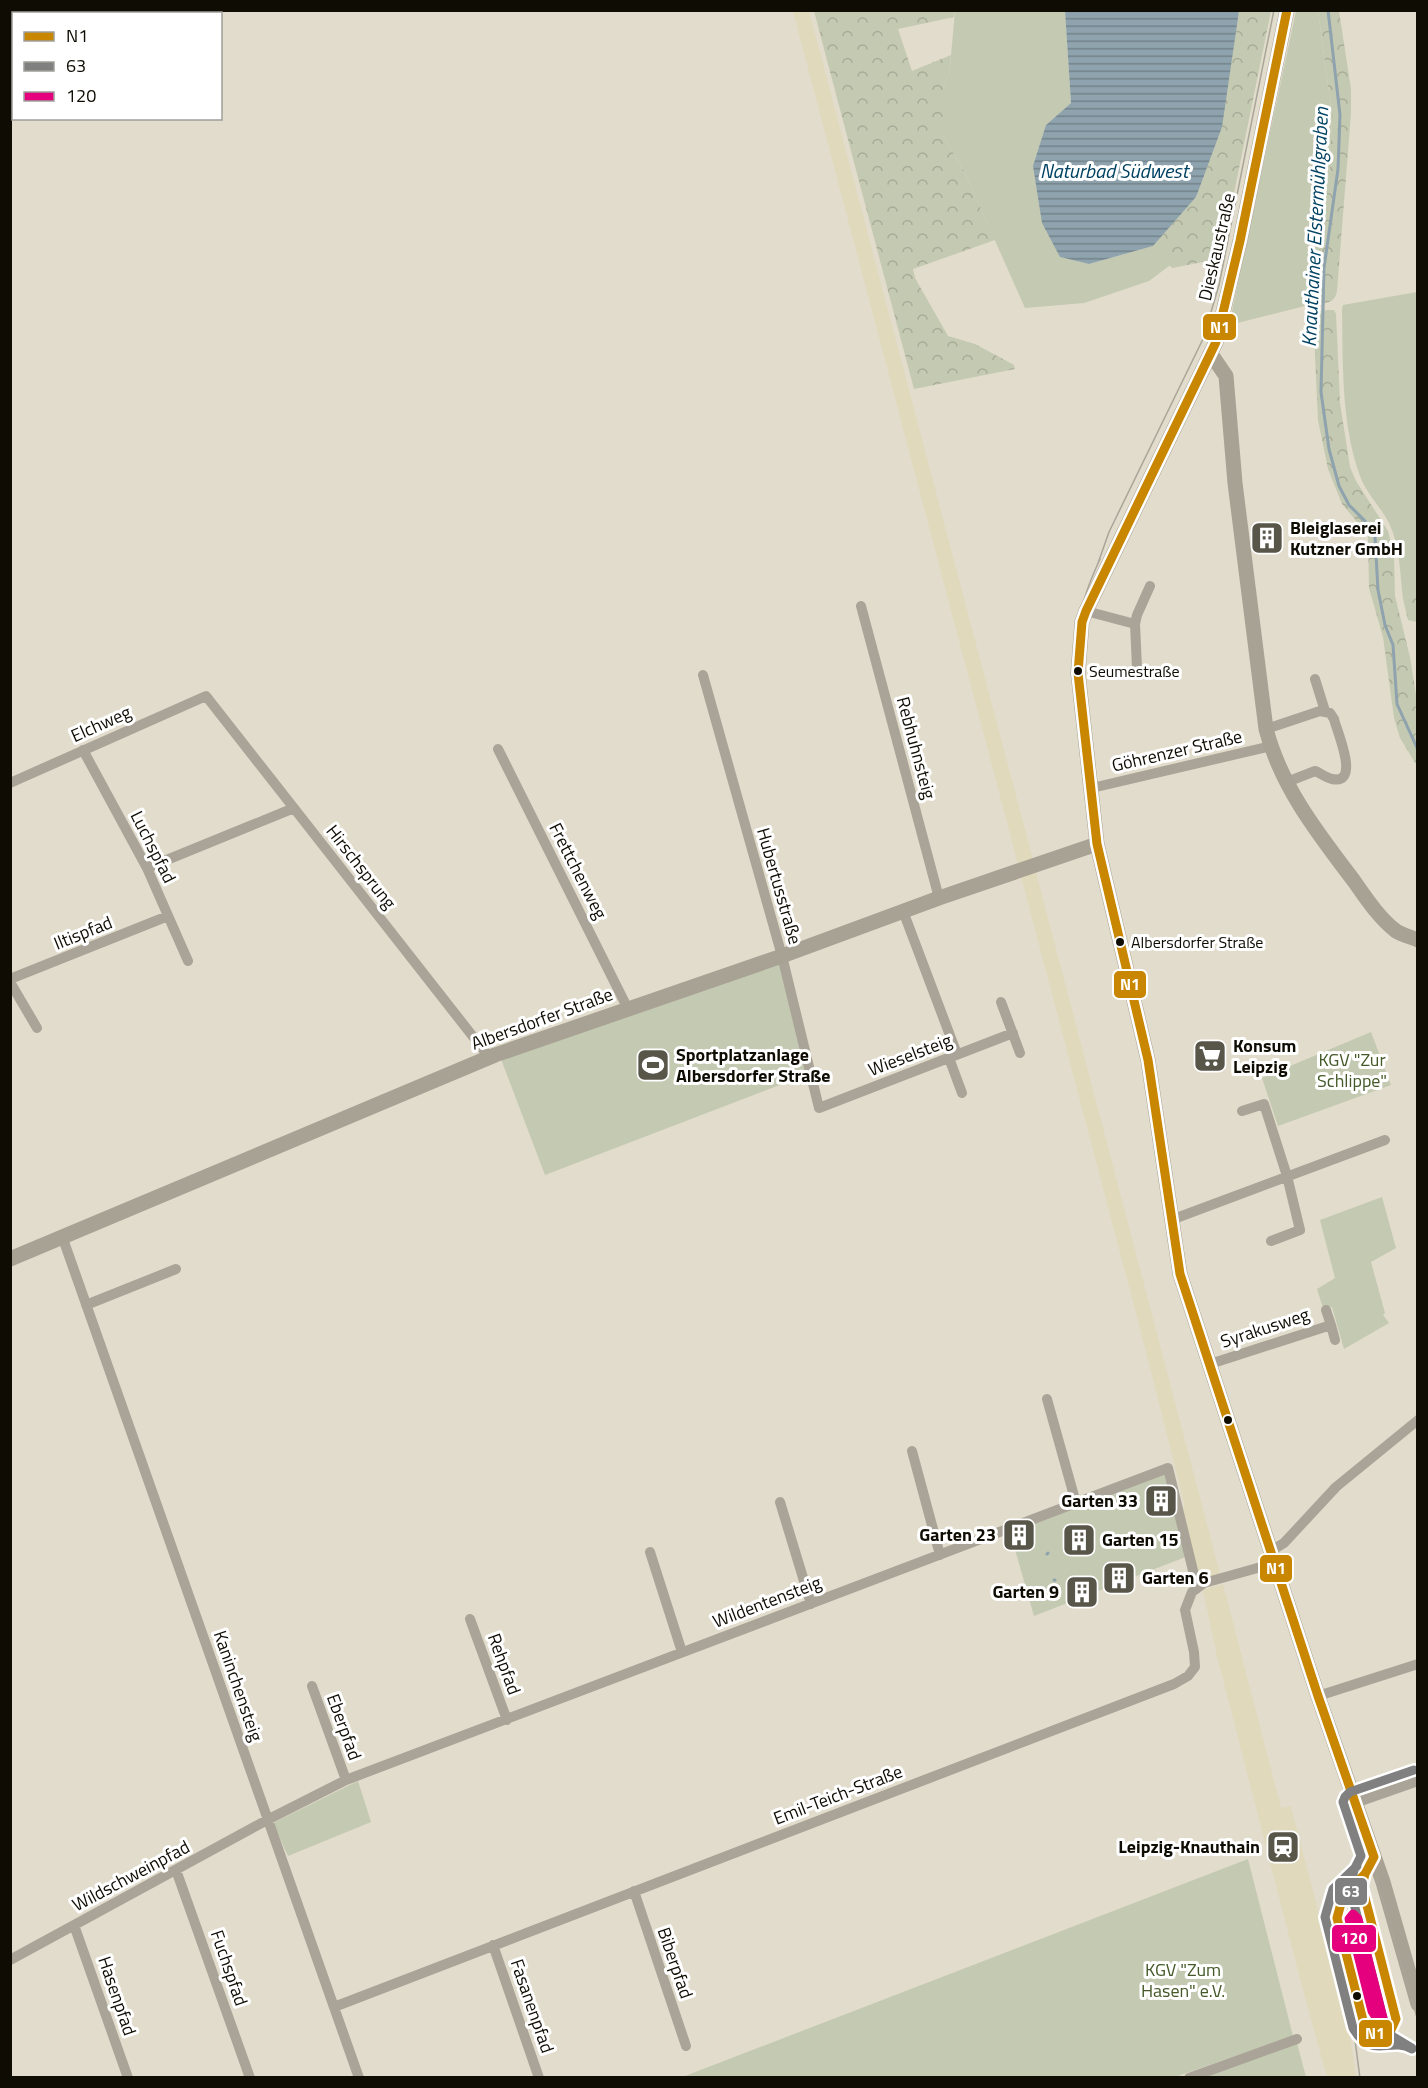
<svg xmlns="http://www.w3.org/2000/svg" width="1428" height="2088" font-family="'Titillium Web',sans-serif">
<style>
.built{fill:#e0d9bc}
.green{fill:#c4c9b2}
.forest{fill:url(#forest-crowns)}
.water{fill:url(#water-rules)}
.lines{fill:none;stroke-linecap:round;stroke-linejoin:round}
.stream{stroke:#8ea3ad;stroke-width:3}
.street{stroke:#a9a497;stroke-width:10}
.secondary{stroke:#a8a294;stroke-width:15}
.tram{stroke:#a9a598;stroke-width:1.5}
.bus-1-casing{stroke:#fff;stroke-width:14}
.bus-2-casing{stroke:#fff;stroke-width:14}
.bus-3-casing{stroke:#fff;stroke-width:14}
.bus-1{stroke:#c98701;stroke-width:9}
.bus-2{stroke:#808080;stroke-width:9}
.bus-3{stroke:#e5007d;stroke-width:9}
.bus-dot{fill:#0f0c03;stroke:#fff;stroke-width:2}
.labels{text-anchor:middle;stroke-width:6;stroke-linejoin:round;paint-order:stroke}
.bus-label{font-size:16px;fill:#0f0c03;stroke:#fff;text-anchor:start}
.street-label{font-size:18px;fill:#0f0c03;stroke:#fff}
.poi-label{font-size:18px;font-weight:bold;fill:#0f0c03;stroke:#fff;text-anchor:start}
.park-label{font-size:18px;fill:#445927;stroke:#fff}
.water-label{font-size:20px;font-style:italic;fill:#014262;stroke:#fff}
.line-badge{stroke:#fff;stroke-width:2}
.badge-label{font-size:16px;text-anchor:middle;font-weight:bold;fill:#fff}
</style>
<defs>
<pattern id="forest-crowns" width="20" height="18" patternUnits="userSpaceOnUse" patternTransform="scale(1.5)"><rect width="20" height="18" fill="#c4c9b2"/><path d="M2 6a3 3 0 1 1 6 0M12 15a3 3 0 1 1 6 0" fill="none" stroke="#a7ab97"/></pattern>
<pattern id="water-rules" width="6" height="5" patternUnits="userSpaceOnUse" patternTransform="scale(1.5)"><rect width="6" height="5" fill="#8ea3ad"/><path d="M0 2.5h6" fill="none" stroke="#72838b"/></pattern>
</defs>
<rect width="100%" height="100%" fill="#e1dccb"/>
<!-- built -->
<path class="built" d="M793,11H809L977,648L1033,860L1018,864Z
M1035,869L1220,1574L1200,1579L1182,1510L1185,1506L1141,1332L1021,876Z
M1223,1584L1281,1808L1291,1806L1292,1811L1349,2029L1356,2077H1327L1303,1990L1217,1656L1203,1590Z"/>
<!-- green -->
<path class="green" d="M955,11H1065L1071,103L1046,125L1060,257L1089,264L1153,246L1196,197V246L1149,281L1084,303L1025,308L965,173L943,136V90L950,67Z
M1296,11H1318L1332,115L1330,167L1316,253L1315,299L1313,304L1229,325Z
M1417,292L1418,594L1403,599C1400,573 1400,546 1389,523C1381,507 1366,493 1360,476C1341,423 1343,364 1342,309L1343,305Z
M779,963L806,1075L545,1175L501,1059Z
M1371,1032L1391,1085L1278,1126L1262,1078Z
M1382,1197L1396,1248L1371,1262L1385,1313L1383,1315L1389,1323L1344,1349L1332,1307L1323,1308L1317,1289L1335,1278L1320,1220Z
M1165,1472L1188,1556L1034,1616L1010,1532Z
M358,1781L371,1822L288,1856L273,1823Z
M1248,1859L1293,2036L1175,2077L680,2078Z
M1297,2043L1306,2077L1201,2078Z"/>
<!-- forest -->
<path class="forest" d="M814,11H955L954,17L898,29L912,71L951,55L950,67L943,90V136L965,173L995,240L913,269L915,278L948,336L975,344L1014,365L1015,369L914,389Z
M1239,11H1271L1220,262H1203L1172,268L1153,246L1196,197Z
M1318,11H1339L1351,89V113L1337,291C1334,305 1326,302 1313,304L1316,253L1330,167L1332,115Z
M1328,310H1334L1336,314L1340,403L1350,467L1356,481L1388,531L1394,556L1395,596L1410,657L1417,701V766L1400,738L1394,718L1383,637L1369,588L1368,535L1342,504L1328,469L1318,420L1313,312Z
M1417,594H1418L1417,622L1408,620L1403,599Z"/>
<!-- water -->
<path class="water" d="M1065,11H1239L1222,127L1196,197L1153,246L1089,264L1060,257L1042,223L1033,166L1046,125L1071,103Z"/>
<g class="lines">
<!-- stream -->
<path class="stream" d="M1328,10L1340,115L1338,169L1324,268L1321,392L1329,449L1339,486L1349,505L1369,525L1375,537L1378,590L1385,625L1393,645L1397,704L1418,750
M1047,1554L1048,1553
M1054,1580H1055"/>
<!-- street -->
<path class="street" d="M861,606L939,898
M1086,611L1135,624
M1137,668L1135,624L1137,615L1150,586
M703,675L782,956L819,1108L1013,1033
M1315,679L1325,711
M1266,729L1320,711L1330,713L1334,719C1337,732 1361,785 1332,779C1327,778 1320,773 1315,771L1287,782
M498,749L628,1009
M83,750L147,868L188,961
M10,783L206,696L489,1057
M1092,788L1271,746
M147,868L294,808
M903,911L957,1054
M10,979L168,916
M10,982L37,1028
M1001,1002L1020,1053
M949,1058L962,1093
M1242,1111L1264,1104L1287,1176L1300,1230L1271,1241
M1171,1220L1385,1140
M62,1236L359,2078
M86,1305L176,1269
M1326,1310L1331,1325
M1210,1364L1331,1325L1335,1340
M1047,1399L1076,1503
M912,1451L940,1555
M780,1502L811,1604
M1271,1551L1284,1543L1336,1487L1418,1420
M650,1552L682,1652
M470,1619L507,1720
M312,1686L346,1780
M1318,1696L1418,1664
M1355,1803L1418,1781
M176,1870L250,2078
M634,1891L686,2046
M74,1925L128,2078
M493,1945L539,2078
M10,1960L267,1820L346,1780L1168,1468L1197,1587
M334,2007L1174,1684L1188,1676L1195,1667L1194,1652L1185,1610L1192,1592L1204,1583L1275,1563
M1189,2078L1297,2039"/>
<!-- secondary -->
<path class="secondary" d="M1287,10L1240,241L1216,342L1086,611L1082,622L1078,673L1097,844L1148,1060L1180,1274L1318,1696L1383,1882L1418,2004
M1211,354L1226,376L1235,483L1266,729C1281,787 1319,835 1354,881C1366,898 1379,918 1396,931C1402,935 1411,937 1418,940
M10,1259L495,1055L782,956L939,898L1097,844"/>
<!-- tram -->
<path class="tram" d="M1097,566L1109,532L1203,339L1219,285L1274,10
M1080,645C1080,607 1084,594 1100,559
M1363,1825L1366,1842L1418,2021
M1360,2078L1353,2025L1326,1921C1327,1892 1341,1889 1356,1869C1362,1861 1364,1852 1366,1842"/>
<!-- bus-1 casing -->
<g class="bus-1-casing">
<path id="bus-1" d="M1287,10L1240,241L1216,342L1086,611L1082,622L1078,673L1097,844L1148,1060L1180,1274L1318,1696L1374,1857L1365,1874
M1365,1874L1362,1886L1396,2019L1391,2030L1382,2035L1372,2033L1364,2024L1337,1918L1343,1896Z"/>
</g>
<!-- bus-2 casing -->
<g class="bus-2-casing">
<path id="bus-2" d="M1357,1866L1333,1889L1325,1917L1353,2028C1372,2061 1389,2036 1412,2049
M1412,2048L1392,2036L1384,2022L1350,1888L1354,1870L1361,1856L1343,1802L1345,1797L1350,1792L1414,1770"/>
</g>
<!-- bus-3 casing -->
<g class="bus-3-casing">
<path id="bus-3" d="M1353,1914L1358,1919L1384,2022H1379L1372,2011L1349,1919Z"/>
</g>
<!-- bus-1 -->
<use href="#bus-1" class="bus-1"/>
<!-- bus-2 -->
<use href="#bus-2" class="bus-2"/>
<!-- bus-3 -->
<use href="#bus-3" class="bus-3"/>
</g>
<!-- icons -->
<defs>
<g id="building-square" transform="scale(1.725)"><rect x="-9" y="-9" width="18" height="18" rx="4" fill="#585549" stroke="#fff"/><path d="M-4-6H4V6H1V3H-1V6H-4ZM-2.5-4.3h1.7v1.8h-1.7ZM.8-4.3h1.7v1.8H.8ZM-2.5-1h1.7V.8h-1.7ZM.8-1h1.7V.8H.8Z" fill="#fff"/></g>
<g id="supermarket-square" transform="scale(1.725)"><rect x="-9" y="-9" width="18" height="18" rx="4" fill="#585549" stroke="#fff"/><path d="M-6-5.5h2.5l.6 2H6L4.5 2H-2.5L-4.4-4H-6ZM-1.5 3.2a1.3 1.3 0 1 0 .1 0ZM3 3.2a1.3 1.3 0 1 0 .1 0Z" fill="#fff"/></g>
<g id="stadium-square" transform="scale(1.725)"><rect x="-9" y="-9" width="18" height="18" rx="4" fill="#585549" stroke="#fff"/><path d="M0-5a6.5 5 0 1 0 0 10a6.5 5 0 1 0 0-10ZM-3.5-1.8h7v3.6h-7Z" fill="#fff"/></g>
<g id="station-square" transform="scale(1.725)"><rect x="-9" y="-9" width="18" height="18" rx="4" fill="#585549" stroke="#fff"/><path d="M-3-6H3Q5-6 5-4V2Q5 4 3 4L4.5 6H3L1.5 4h-3L-3 6H-4.5L-3 4Q-5 4-5 2V-4Q-5-6-3-6ZM-3.5-4v3h7v-3ZM-3.5 1v1.5H-2V1ZM2 1v1.5H3.5V1Z" fill="#fff"/></g>
</defs>
<g fill-rule="evenodd">
<use href="#building-square" x="1267" y="538"/>
<use href="#supermarket-square" x="1210" y="1056"/>
<use href="#stadium-square" x="653" y="1065"/>
<use href="#building-square" x="1161" y="1501"/>
<use href="#building-square" x="1019" y="1535"/>
<use href="#building-square" x="1079" y="1540"/>
<use href="#building-square" x="1119" y="1578"/>
<use href="#building-square" x="1082" y="1592"/>
<use href="#station-square" x="1283" y="1847"/>
</g>
<!-- markers -->
<g class="bus-dot">
<circle cx="1078" cy="671" r="5"/>
<circle cx="1120" cy="942" r="5"/>
<circle cx="1228" cy="1420" r="5"/>
<circle cx="1357" cy="1996" r="5"/>
</g>
<g class="labels">
<!-- bus labels -->
<g class="bus-label">
<text x="1089" y="677">Seumestraße</text>
<text x="1131" y="948">Albersdorfer Straße</text>
</g>
<!-- street labels -->
<g class="street-label">
<text transform="translate(1217 247) rotate(-77)" y="6">Dieskaustraße</text>
<text transform="translate(101 724) rotate(-24)" y="6">Elchweg</text>
<text transform="translate(916 748) rotate(75)" y="6">Rebhuhnsteig</text>
<text transform="translate(1177 751) rotate(-13)" y="6">Göhrenzer Straße</text>
<text transform="translate(153 847) rotate(63)" y="6">Luchspfad</text>
<text transform="translate(361 867) rotate(52)" y="6">Hirschsprung</text>
<text transform="translate(578 871) rotate(63)" y="6">Frettchenweg</text>
<text transform="translate(779 886) rotate(74)" y="6">Hubertusstraße</text>
<text transform="translate(83 933) rotate(-22)" y="6">Iltispfad</text>
<text transform="translate(542 1019) rotate(-20)" y="6">Albersdorfer Straße</text>
<text transform="translate(910 1055) rotate(-21)" y="6">Wieselsteig</text>
<text transform="translate(1265 1328) rotate(-18)" y="6">Syrakusweg</text>
<text transform="translate(767 1602) rotate(-21)" y="6">Wildentensteig</text>
<text transform="translate(504 1664) rotate(70)" y="6">Rehpfad</text>
<text transform="translate(238 1686) rotate(71)" y="6">Kaninchensteig</text>
<text transform="translate(344 1727) rotate(70)" y="6">Eberpfad</text>
<text transform="translate(838 1795) rotate(-21)" y="6">Emil-Teich-Straße</text>
<text transform="translate(131 1876) rotate(-28)" y="6">Wildschweinpfad</text>
<text transform="translate(675 1963) rotate(71)" y="6">Biberpfad</text>
<text transform="translate(229 1968) rotate(71)" y="6">Fuchspfad</text>
<text transform="translate(117 1996) rotate(71)" y="6">Hasenpfad</text>
<text transform="translate(532 2006) rotate(71)" y="6">Fasanenpfad</text>
</g>
<!-- poi labels -->
<g class="poi-label">
<text x="1290" y="534">Bleiglaserei<tspan x="1290" dy="21">Kutzner GmbH</tspan></text>
<text x="1233" y="1052">Konsum<tspan x="1233" dy="21">Leipzig</tspan></text>
<text x="676" y="1061">Sportplatzanlage<tspan x="676" dy="21">Albersdorfer Straße</tspan></text>
<text x="1138" y="1507" text-anchor="end">Garten 33</text>
<text x="996" y="1541" text-anchor="end">Garten 23</text>
<text x="1102" y="1546">Garten 15</text>
<text x="1142" y="1584">Garten 6</text>
<text x="1059" y="1598" text-anchor="end">Garten 9</text>
<text x="1260" y="1853" text-anchor="end">Leipzig-Knauthain</text>
</g>
<!-- park labels -->
<g class="park-label">
<text x="1352" y="1066">KGV "Zur<tspan x="1352" dy="21">Schlippe"</tspan></text>
<text x="1183" y="1976">KGV "Zum<tspan x="1183" dy="21">Hasen" e.V.</tspan></text>
</g>
<!-- water labels -->
<g class="water-label">
<text x="1114" y="178">Naturbad Südwest</text>
<text transform="translate(1315 227) rotate(-87)" y="7">Knauthainer Elstermühlgraben</text>
</g>
</g>
<g class="line-badge">
<rect x="1202" y="313" width="35" height="28" rx="6" fill="#c98701"/>
<rect x="1113" y="970" width="34" height="29" rx="6" fill="#c98701"/>
<rect x="1259" y="1554" width="34" height="29" rx="6" fill="#c98701"/>
<rect x="1334" y="1877" width="34" height="29" rx="6" fill="#808080"/>
<rect x="1331" y="1924" width="46" height="29" rx="6" fill="#e5007d"/>
<rect x="1358" y="2019" width="35" height="29" rx="6" fill="#c98701"/>
</g>
<g class="badge-label">
<text x="1220" y="333">N1</text>
<text x="1130" y="990">N1</text>
<text x="1276" y="1574">N1</text>
<text x="1351" y="1897">63</text>
<text x="1354" y="1944">120</text>
<text x="1375" y="2039">N1</text>
</g>
<!-- border -->
<rect width="1428" height="2088" fill="none" stroke="#0f0c03" stroke-width="24"/>
<!-- legend -->
<rect x="12" y="12" width="210" height="108" fill="#ffffff" stroke="#9f9e9a" stroke-width="1.5"/>
<rect x="24" y="32" width="30" height="9" fill="#c98701" stroke="#9f9e9a" stroke-width="1.5"/>
<text x="66" y="42" font-size="18" fill="#0f0c03">N1</text>
<rect x="24" y="62" width="30" height="9" fill="#808080" stroke="#9f9e9a" stroke-width="1.5"/>
<text x="66" y="72" font-size="18" fill="#0f0c03">63</text>
<rect x="24" y="92" width="30" height="9" fill="#e5007d" stroke="#9f9e9a" stroke-width="1.5"/>
<text x="66" y="102" font-size="18" fill="#0f0c03">120</text>
</svg>
